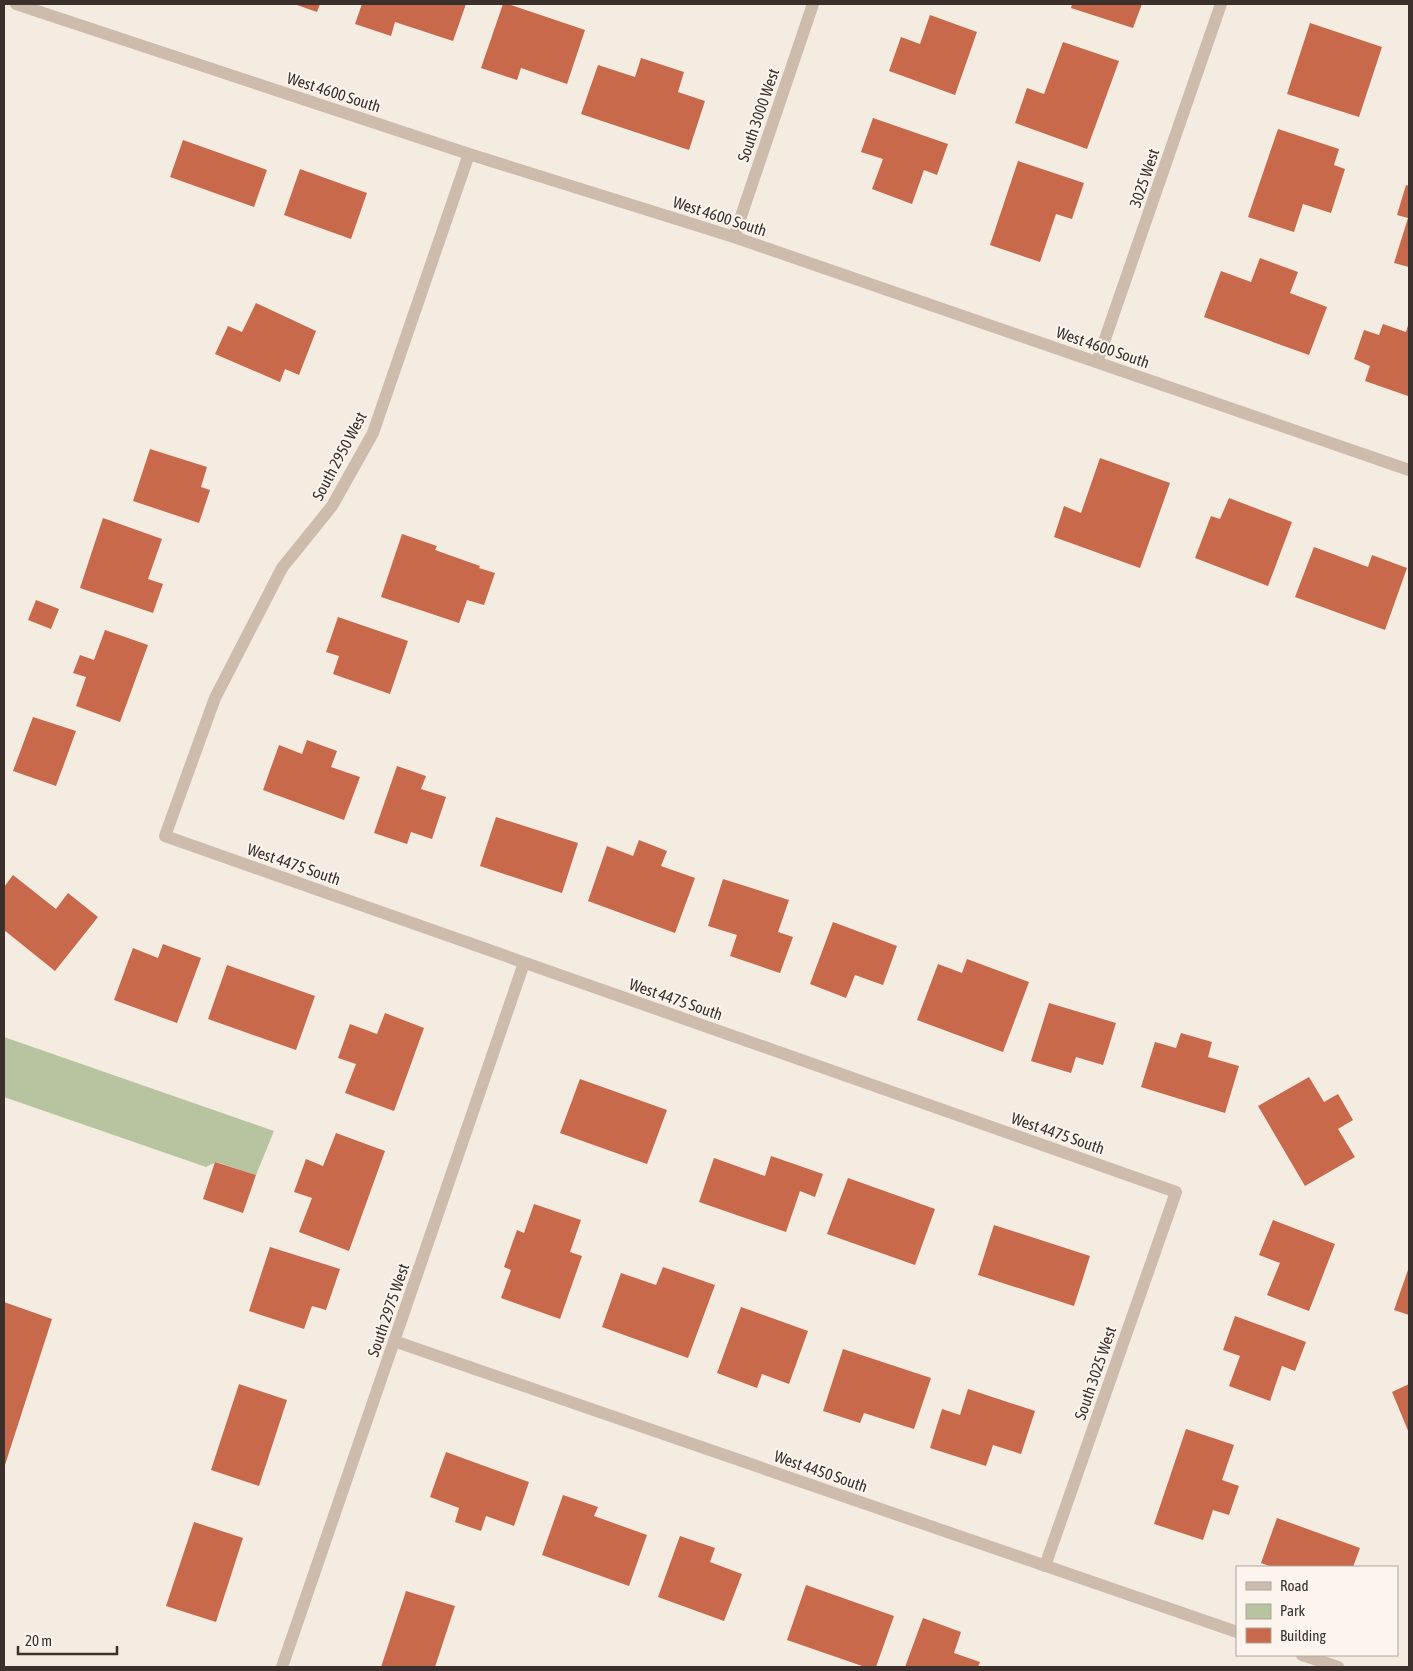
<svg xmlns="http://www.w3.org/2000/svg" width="1413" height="1671" font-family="'Asap Condensed',sans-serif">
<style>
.green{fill:#b8c4a0}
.building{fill:#c8694b}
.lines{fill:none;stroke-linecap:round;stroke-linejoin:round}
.minor{stroke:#cdbbac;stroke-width:12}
.labels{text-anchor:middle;stroke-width:4;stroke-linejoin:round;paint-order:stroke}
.street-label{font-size:16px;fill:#3b302b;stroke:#fbf5ee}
</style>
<rect width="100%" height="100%" fill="#f4ebe1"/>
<!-- green -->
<path class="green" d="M4,1037L274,1131L256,1175L216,1162L206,1167L4,1097Z"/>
<!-- building -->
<path class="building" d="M294,4H320L317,12Z
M362,4H466L453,41L395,22L391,36L355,24Z
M503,4H508L585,30L567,84L521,68L517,80L481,68Z
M1072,4H1142L1133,28L1071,8Z
M930,15L977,32L955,95L889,71L901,37L920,44Z
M1310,23L1382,47L1359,117L1287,94Z
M1063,42L1119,61L1087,149L1015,123L1027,88L1044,94Z
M641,58L684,72L678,92L705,101L689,150L581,114L598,65L635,77Z
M873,118L948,144L937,175L924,170L912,204L872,189L883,159L861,152Z
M1278,129L1339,149L1334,165L1345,169L1331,213L1303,204L1294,232L1248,217Z
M183,140L267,170L254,207L170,177Z
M1018,161L1084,183L1072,219L1056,214L1040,262L990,245Z
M300,169L367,193L351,239L284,215Z
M1406,185L1409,186V267L1394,263L1408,218L1397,215Z
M1260,258L1298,272L1290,293L1327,307L1309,355L1204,317L1221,271L1251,282Z
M256,303L316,331L299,375L285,369L280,382L215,354L228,326L242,332Z
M1409,322V391L1408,396L1365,381L1370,366L1354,359L1364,330L1379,335L1383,324L1406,332Z
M150,449L207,467L201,487L210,490L199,523L133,501Z
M1100,458L1170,483L1140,568L1054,537L1064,506L1081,513Z
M1229,498L1292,522L1268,586L1195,558L1211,516L1220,519Z
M103,518L162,539L148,579L163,584L153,613L80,588Z
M402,534L437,546L435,550L480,566L479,568L495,573L484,605L467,600L459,623L381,597Z
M1314,547L1368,567L1372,555L1407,568L1385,630L1295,597Z
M36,600L59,609L51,629L28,620Z
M338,617L408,641L390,694L333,674L339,656L326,652Z
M105,630L148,645L120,722L76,706L86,677L73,673L80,655L94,660Z
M33,717L76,731L56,786L13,771Z
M307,740L337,751L331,767L360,777L344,820L263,790L279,745L302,754Z
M397,766L426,776L421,789L446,797L432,839L411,832L407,844L374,833Z
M496,817L578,843L562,893L480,866Z
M639,840L667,851L661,866L695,878L675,933L588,901L607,846L633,856Z
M13,875L56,909L68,893L98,917L55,971L4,930V887Z
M723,879L789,900L778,932L793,937L780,973L730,956L737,935L708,926Z
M833,922L897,946L883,985L855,975L846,998L810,984Z
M163,944L201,958L177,1023L114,1000L133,948L158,958Z
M967,959L1029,982L1003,1052L917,1020L938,964L962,973Z
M227,965L315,996L296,1050L208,1019Z
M1049,1003L1116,1023L1103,1065L1076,1057L1071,1073L1031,1061Z
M385,1013L424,1028L394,1111L345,1093L356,1064L338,1058L350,1024L377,1034Z
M1181,1033L1212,1042L1208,1057L1239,1066L1225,1113L1141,1087L1155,1042L1176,1048Z
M1309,1077L1324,1102L1338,1094L1353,1120L1338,1129L1355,1157L1305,1186L1258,1106Z
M580,1079L667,1110L647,1164L560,1133Z
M336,1133L385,1151L349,1251L299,1232L312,1198L294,1192L306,1159L323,1166Z
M771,1156L823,1174L815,1197L800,1191L786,1232L699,1202L714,1158L765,1176Z
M215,1162L256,1175L243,1213L203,1199Z
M848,1178L935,1209L915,1265L827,1234Z
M534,1204L581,1220L570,1252L582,1256L560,1319L501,1298L511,1270L504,1267L517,1230L524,1233Z
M1273,1220L1335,1244L1309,1311L1267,1295L1280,1263L1259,1255Z
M994,1225L1090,1256L1074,1306L978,1275Z
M270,1247L340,1269L326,1310L312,1306L304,1329L249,1311Z
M663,1267L715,1285L688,1358L602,1327L621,1273L656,1285Z
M1409,1267V1315L1394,1310Z
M4,1302L52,1319L4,1468Z
M741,1307L808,1331L789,1384L762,1374L757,1388L717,1373Z
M1235,1316L1306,1342L1295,1371L1282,1366L1270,1401L1229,1386L1240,1356L1223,1350Z
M843,1349L931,1378L914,1429L864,1413L860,1423L823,1411Z
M239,1384L287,1400L259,1486L211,1470Z
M1409,1384V1433L1392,1392Z
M968,1389L1035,1411L1021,1454L993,1445L986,1466L930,1448L942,1409L960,1415Z
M1186,1429L1234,1445L1222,1480L1239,1486L1229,1515L1213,1510L1203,1540L1154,1524Z
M446,1452L529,1482L514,1526L486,1516L481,1531L455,1522L459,1508L430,1497Z
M563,1495L598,1507L594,1516L647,1535L629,1586L542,1555Z
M1277,1518L1360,1548L1353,1567H1272L1261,1563Z
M194,1522L243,1538L216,1622L166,1606Z
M680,1536L715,1548L710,1562L742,1574L724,1621L658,1597Z
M806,1585L894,1616L876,1667H865L787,1640Z
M406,1591L455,1606L435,1667H381Z
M923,1618L961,1632L954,1653L980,1662L978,1667H905Z"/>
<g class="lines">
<!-- minor -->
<path class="minor" d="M16,4L469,154L734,237L1409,470
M469,154L373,433L332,506L282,568L215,698L165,836L1176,1192L1045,1566
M734,237L813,4
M1097,362L1221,4
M394,1341L1237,1632
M1302,1655L1338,1667
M282,1667L524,963"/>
</g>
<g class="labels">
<!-- street labels -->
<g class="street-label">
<text transform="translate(334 92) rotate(18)" y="6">West 4600 South</text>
<text transform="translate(758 115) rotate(-71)" y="6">South 3000 West</text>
<text transform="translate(1144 178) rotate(-71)" y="6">3025 West</text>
<text transform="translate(720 216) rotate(18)" y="6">West 4600 South</text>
<text transform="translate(1103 347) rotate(19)" y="6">West 4600 South</text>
<text transform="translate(339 456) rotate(-62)" y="6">South 2950 West</text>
<text transform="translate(294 864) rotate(19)" y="6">West 4475 South</text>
<text transform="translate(676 999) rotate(19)" y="6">West 4475 South</text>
<text transform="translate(1058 1133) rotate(19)" y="6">West 4475 South</text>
<text transform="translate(388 1310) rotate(-71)" y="6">South 2975 West</text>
<text transform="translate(1095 1373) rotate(-71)" y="6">South 3025 West</text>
<text transform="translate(821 1471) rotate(19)" y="6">West 4450 South</text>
</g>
</g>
<!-- border -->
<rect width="1413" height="1671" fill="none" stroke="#3b302b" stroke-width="10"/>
<!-- legend -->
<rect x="1236" y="1566" width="162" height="90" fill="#fbf5ee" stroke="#aea6a0"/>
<rect x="1246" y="1582" width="25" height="8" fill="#cdbbac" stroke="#aea6a0"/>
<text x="1280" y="1591" font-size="15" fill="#3b302b">Road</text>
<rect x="1246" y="1604" width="25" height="15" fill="#b8c4a0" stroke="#aea6a0"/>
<text x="1280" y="1616" font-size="15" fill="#3b302b">Park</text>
<rect x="1246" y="1628" width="25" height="15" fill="#c8694b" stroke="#aea6a0"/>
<text x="1280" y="1641" font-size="15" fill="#3b302b">Building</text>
<!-- scale -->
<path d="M18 1646v8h99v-8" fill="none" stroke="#3b302b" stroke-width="2.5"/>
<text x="25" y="1646" font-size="15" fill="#3b302b" stroke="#fbf5ee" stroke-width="4" paint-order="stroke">20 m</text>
</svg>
